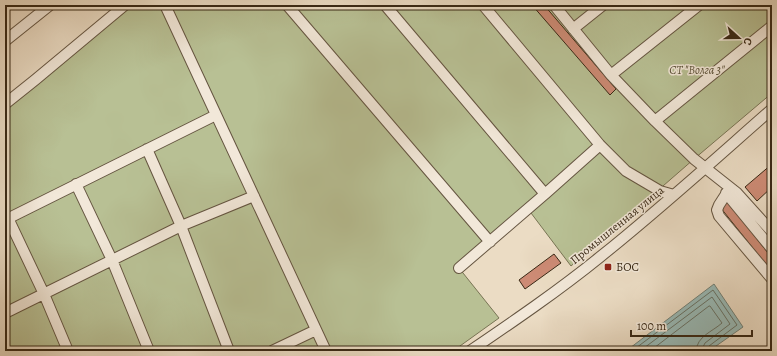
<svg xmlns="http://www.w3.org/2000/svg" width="777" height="356" font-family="Alegreya,serif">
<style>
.green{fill:#b8c094;stroke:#787454}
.water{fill:#99bbb8;stroke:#728077}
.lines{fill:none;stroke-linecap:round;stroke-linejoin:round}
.shore{stroke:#687266;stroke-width:1}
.building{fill:#cd8b75;stroke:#382815}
.minor-casing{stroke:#655541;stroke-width:12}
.minor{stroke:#f2e8d9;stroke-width:10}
.poi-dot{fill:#8f2418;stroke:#f2e8d9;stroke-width:1.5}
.labels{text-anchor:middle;stroke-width:3;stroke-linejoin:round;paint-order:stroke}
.park-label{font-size:12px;font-style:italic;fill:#584e35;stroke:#f2e8d9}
.street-label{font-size:12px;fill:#382815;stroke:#f2e8d9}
.poi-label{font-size:12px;fill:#382815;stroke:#f2e8d9;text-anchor:start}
</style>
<rect width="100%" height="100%" fill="#ebdcc4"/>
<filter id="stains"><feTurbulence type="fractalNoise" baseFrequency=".005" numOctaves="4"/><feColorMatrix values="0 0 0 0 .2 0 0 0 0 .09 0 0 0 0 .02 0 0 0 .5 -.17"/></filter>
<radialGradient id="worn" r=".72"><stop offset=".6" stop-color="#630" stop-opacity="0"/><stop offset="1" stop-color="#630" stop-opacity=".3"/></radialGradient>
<!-- green -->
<path class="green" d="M125,5H772V93L694,159L571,266L528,209L459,268L499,318L453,351H5V104Z"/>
<!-- water -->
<path class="water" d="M714,284L743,327L709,351H626Z"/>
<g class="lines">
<!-- shore -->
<path class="shore" d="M632,351L713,290L737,325L709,346L708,348L707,351
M640,351L712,297L730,324L705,343L703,347L702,351
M650,351L709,306H710L722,323C712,332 697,336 696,351"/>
</g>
<!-- building -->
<path class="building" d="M532,5H544L616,89L610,95Z
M772,164V187L757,201L745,187Z
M727,201L772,258V272L720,207Z
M554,254L561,263L525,289L519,280Z"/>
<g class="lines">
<!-- minor casing -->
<g class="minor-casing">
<path id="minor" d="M165,5L326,351
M287,5L490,242
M385,5L545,194L459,268
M483,5L600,145L626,171L660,191L674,195
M554,5L611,75L655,121L694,159L737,193L772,232
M573,29L603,5
M5,41L50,5
M611,75L699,5
M5,104L35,80L125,5
M655,121L772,26
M147,149L181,226L229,351
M76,184L112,260L149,351
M730,188L719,205L717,210L719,216L772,279
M726,193L772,249
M545,194L600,145
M8,218L44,294L68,351
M5,220L216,115
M5,313L181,226L254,196
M272,351L316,330
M470,351C514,321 558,291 600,257C659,210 715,159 772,109"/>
</g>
<!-- minor -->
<use href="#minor" class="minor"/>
</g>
<!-- markers -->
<rect class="poi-dot" x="604" y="263" width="8" height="8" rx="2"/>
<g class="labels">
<!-- park labels -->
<g class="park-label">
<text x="697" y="74">СТ "Волга 3"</text>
</g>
<!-- street labels -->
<g class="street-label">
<text transform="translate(617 225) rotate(-39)" y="4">Промышленная улица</text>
</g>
<!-- poi labels -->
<g class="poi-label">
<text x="616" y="271">БОС</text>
</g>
</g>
<!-- margin -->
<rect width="777" height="356" fill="none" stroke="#ebdcc4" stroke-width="20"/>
<rect x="6" y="6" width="765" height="344" fill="none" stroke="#382815" stroke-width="2"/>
<rect x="10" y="10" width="757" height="336" fill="none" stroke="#382815"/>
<!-- north arrow -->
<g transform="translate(739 38) rotate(111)" stroke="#f2e8d9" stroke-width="3" paint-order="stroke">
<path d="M0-3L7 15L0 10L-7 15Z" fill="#382815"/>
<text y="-6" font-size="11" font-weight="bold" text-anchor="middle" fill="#382815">С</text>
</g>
<!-- scale -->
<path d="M631 330v6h121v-6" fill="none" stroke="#382815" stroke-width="2"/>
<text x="637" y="330" font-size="12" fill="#382815" stroke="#f2e8d9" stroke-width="3" paint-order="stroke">100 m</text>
<rect width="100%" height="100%" filter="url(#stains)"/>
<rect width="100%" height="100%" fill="url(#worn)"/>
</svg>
